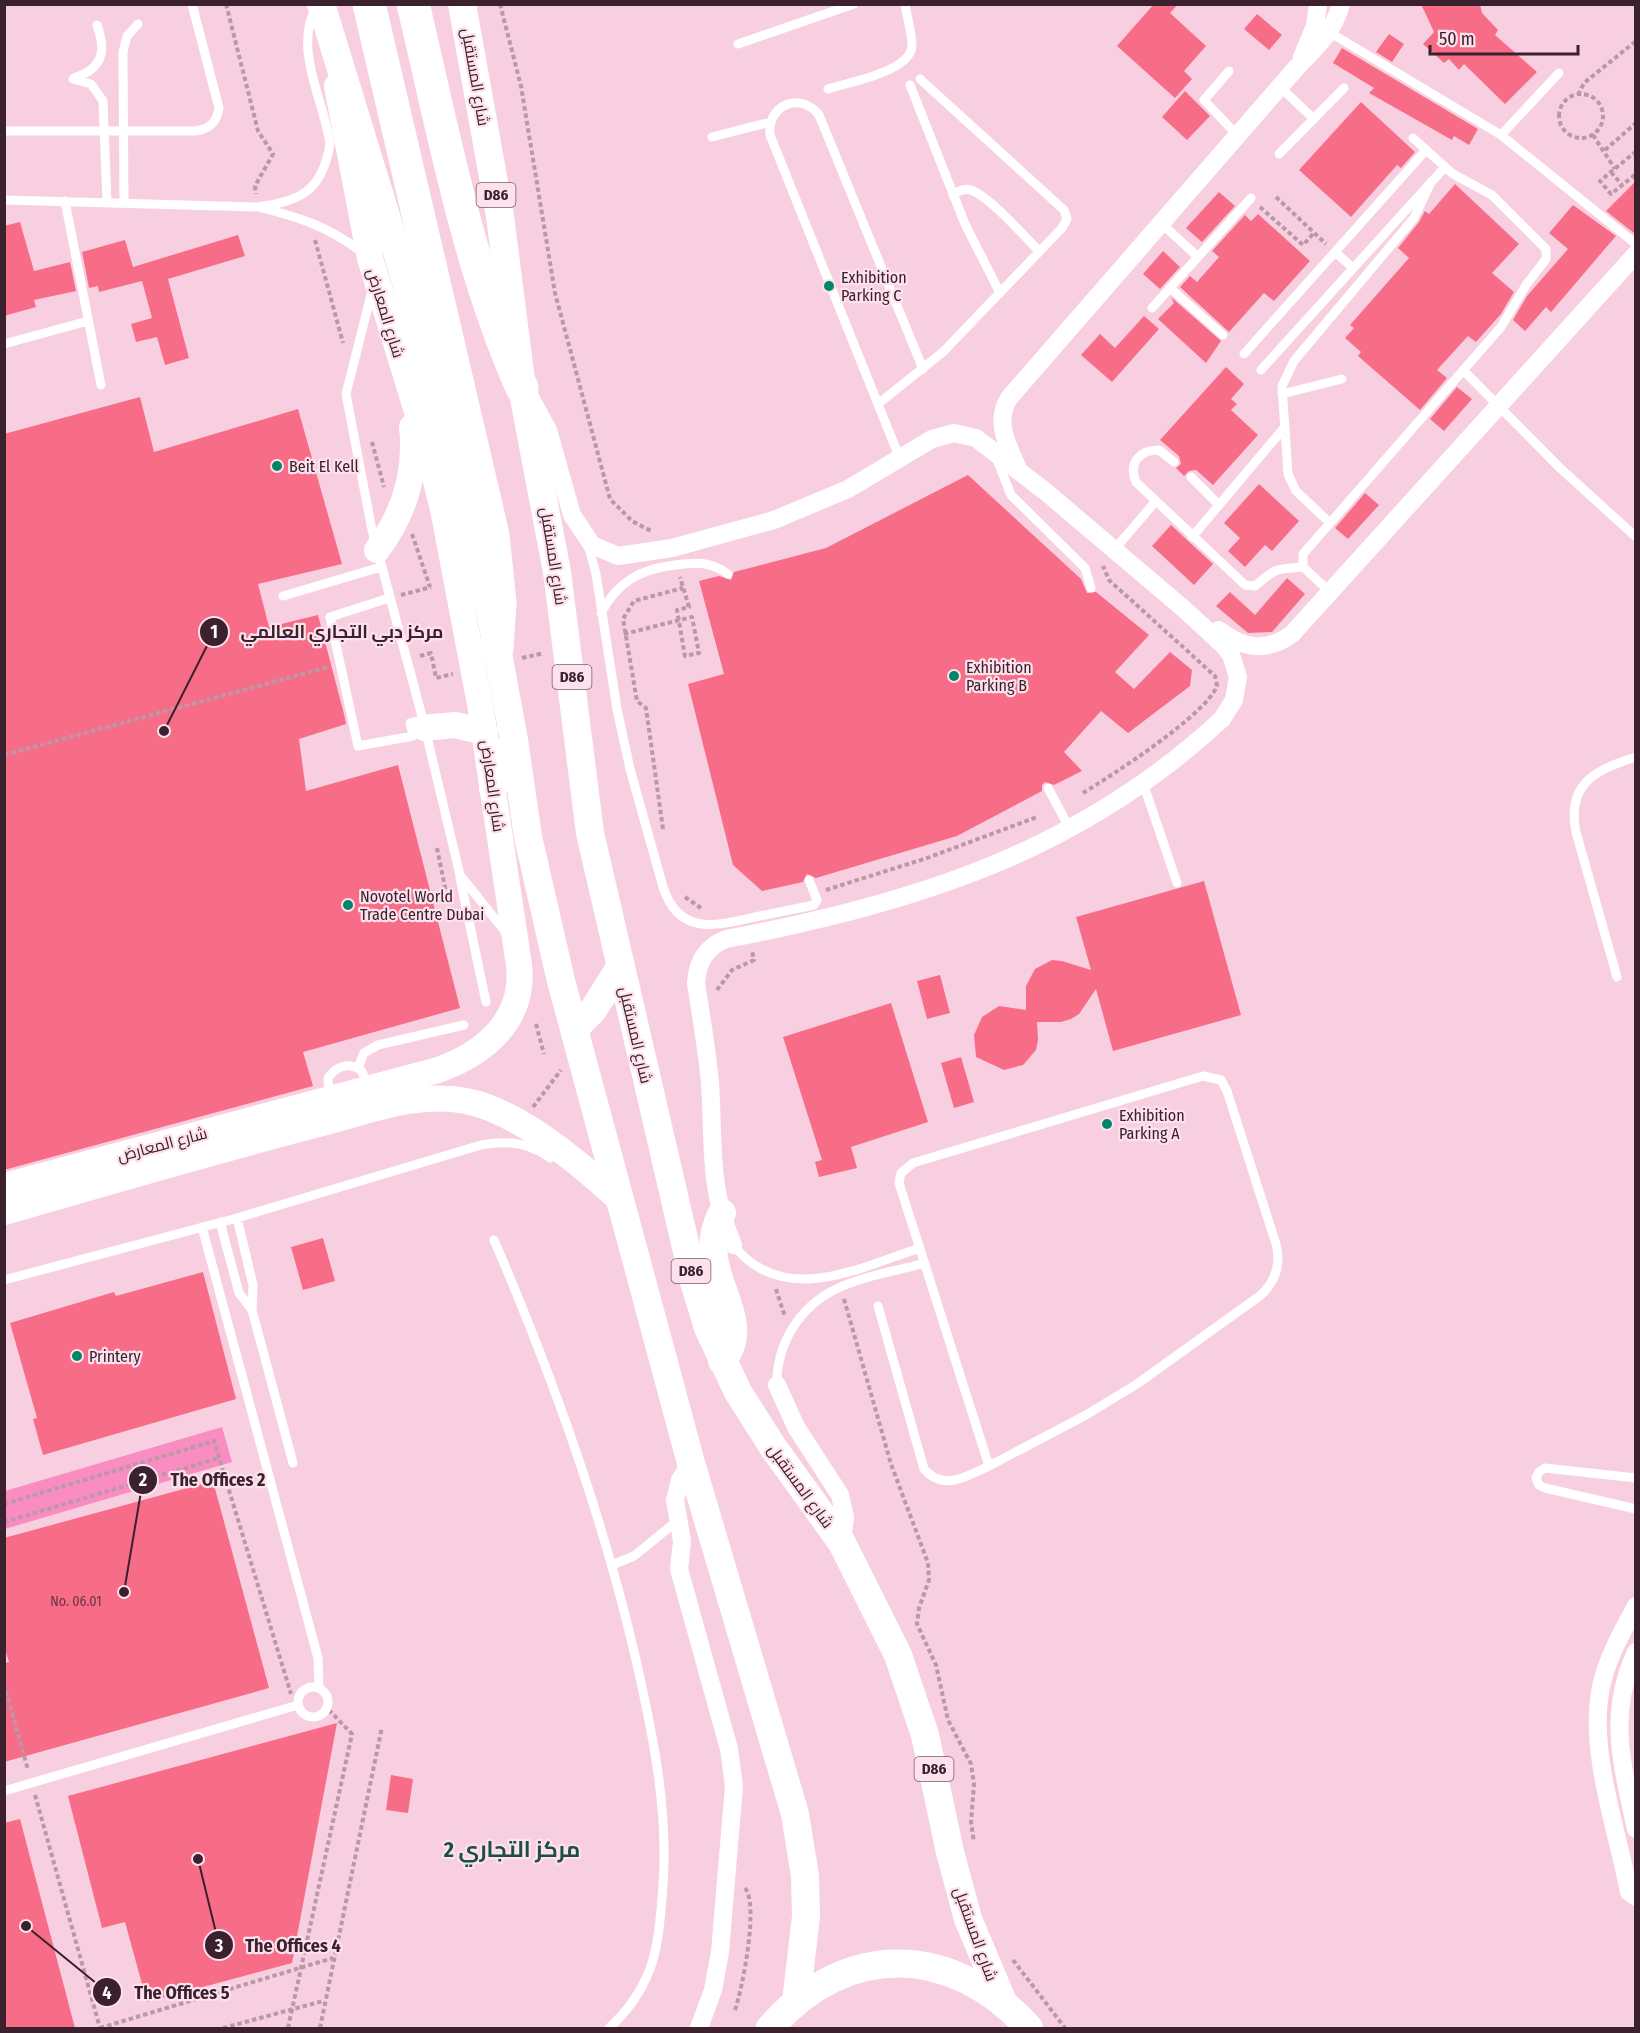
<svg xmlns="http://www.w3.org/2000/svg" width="1640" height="2033" font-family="'Fira Sans Condensed',Cairo,sans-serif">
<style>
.green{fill:#f98dc1}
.building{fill:#f76d87}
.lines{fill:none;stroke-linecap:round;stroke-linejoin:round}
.path{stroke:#bb97a7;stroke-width:4;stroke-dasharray:4.5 3;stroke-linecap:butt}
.lane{stroke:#fff;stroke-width:9}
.street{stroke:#fff;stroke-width:18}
.secondary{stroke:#fff;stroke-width:26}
.primary{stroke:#fff;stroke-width:28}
.highway{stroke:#fff;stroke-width:33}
.poi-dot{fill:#008569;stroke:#fde1ec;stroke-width:2}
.labels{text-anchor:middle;stroke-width:4.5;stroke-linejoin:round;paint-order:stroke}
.number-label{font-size:14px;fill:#693444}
.shield{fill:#fde1ec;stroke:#745b66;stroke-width:1.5}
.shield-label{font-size:15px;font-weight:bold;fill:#3a212d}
.street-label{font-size:16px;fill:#3a212d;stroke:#fde1ec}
.poi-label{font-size:16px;fill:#3a212d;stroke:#fde1ec;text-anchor:start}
.district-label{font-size:22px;font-weight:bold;fill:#1d4f41;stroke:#fde1ec}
.leader{fill:none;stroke:#3a212d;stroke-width:2}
.callout-dot{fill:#3a212d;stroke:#fde1ec;stroke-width:2}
.mark-label{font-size:18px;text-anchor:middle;font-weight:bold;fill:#fff}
.callout-label{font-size:18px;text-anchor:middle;font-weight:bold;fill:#3a212d;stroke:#fde1ec;stroke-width:4.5;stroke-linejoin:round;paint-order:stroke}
</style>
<rect width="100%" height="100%" fill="#f8cfe0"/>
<!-- green -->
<path class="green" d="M222,1427L232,1462L5,1529V1491Z"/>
<!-- building -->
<path class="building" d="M1154,4H1178L1170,13L1206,46L1184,71L1192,79L1175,98L1117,46Z
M1421,4H1480L1482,13L1498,30L1495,35L1537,72L1505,104L1464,64L1459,70L1449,59L1444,63L1423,44L1434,32Z
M1257,14L1282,35L1269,50L1244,29Z
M1389,34L1404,44L1392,62L1376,52Z
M1342,48L1478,129L1469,145L1454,136L1452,140L1369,93L1374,88L1333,63Z
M1185,91L1210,116L1187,140L1162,117Z
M1361,102L1415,152L1401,168L1397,165L1351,217L1299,170Z
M1635,182V234L1606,211Z
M1455,184L1519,244L1492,273L1514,292L1501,314L1476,342L1468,336L1437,370L1447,378L1420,410L1358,356L1361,352L1345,338L1354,328L1350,325L1409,258L1398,248L1419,222L1425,211L1429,214Z
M1219,192L1235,206L1202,242L1186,228Z
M1573,205L1616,236L1551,312L1546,307L1525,331L1513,320L1527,296L1568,249L1549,233Z
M1258,214L1310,261L1274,301L1264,293L1229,332L1180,287L1190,276L1197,282L1219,257L1212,251L1245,215L1251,221Z
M20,222L34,271L70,262L76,291L34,300L36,307L4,316V226Z
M238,235L245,256L168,279L189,358L165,365L157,337L136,342L131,324L152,318L142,281L99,292L98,286L89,288L82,252L125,240L133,267Z
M1163,251L1180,267L1160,289L1143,274Z
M1171,297L1221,341L1206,363L1158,319L1174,303Z
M1144,316L1159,329L1112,382L1081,355L1100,334L1115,348Z
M1226,367L1244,384L1231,399L1237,404L1231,410L1258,435L1213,485L1196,470L1189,471L1184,476L1176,468L1181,464L1179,456L1160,440Z
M1457,387L1472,399L1444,431L1430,419Z
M140,397L154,452L298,409L342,564L258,584L269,627L318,615L344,714L346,724L299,739L306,791L398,765L460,1008L303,1052L313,1086L4,1170V434Z
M968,475L1081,579L1087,593L1096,592L1149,635L1115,672L1134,689L1170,652L1192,670L1190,686L1128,733L1101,711L1064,752L1082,771L1054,785L1045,782L1042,785V791L957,836L816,878L807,874L803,882L762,891L733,865L688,684L724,674L699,581L719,576L731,580L734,572L826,548Z
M1259,484L1299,521L1272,551L1265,545L1245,567L1228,551L1240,538L1224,523Z
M1365,493L1379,505L1348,539L1335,528Z
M1171,525L1213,564L1194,585L1152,546Z
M1287,578L1305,594L1272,632L1248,633L1216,606L1230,592L1255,615Z
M1204,881L1241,1015L1113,1051L1096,989L1079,1014L1071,1019L1061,1022H1037L1038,1040L1036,1050L1023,1065L1004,1070L976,1057L974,1035L982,1017L999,1006L1026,1010V986L1035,969L1052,960L1062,961L1091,970L1076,917Z
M940,975L950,1013L927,1019L917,981Z
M891,1003L928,1122L851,1147L857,1168L819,1177L815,1162L822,1160L783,1037Z
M961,1057L974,1102L954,1108L941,1063Z
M323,1238L335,1281L303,1290L291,1247Z
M203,1272L236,1399L43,1455L33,1419L37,1418L10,1323L114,1292L116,1296Z
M213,1481L269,1688L4,1762V1663L9,1662L4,1646V1538Z
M337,1723L292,1963L147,2002L125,1922L102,1928L68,1796Z
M391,1775L413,1779L408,1813L386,1810Z
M20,1819L75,2028H4V1823Z"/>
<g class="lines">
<!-- path -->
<path class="path" d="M226,4L258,131L273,154L255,186L256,194
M500,4L521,86L555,293L610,499L632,521L653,532
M1559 116a22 22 0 1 1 44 0a22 22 0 1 1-44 0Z
M1578,95L1584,83L1636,41
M1593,135L1615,169
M1605,150L1636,123
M1636,155L1634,153L1600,181L1611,194L1636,174
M1611,172L1622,185
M1276,197L1326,244
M1260,207L1303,245L1314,233
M315,240L343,343
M372,442L384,487
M412,534L430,587
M401,595L431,587
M624,634L692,617L699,653L685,656L677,610L689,607L680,577
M420,656L431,653L436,678L453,674
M522,658L544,653
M4,755L328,667
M1083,793C1112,775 1205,716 1217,686L1215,676L1109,580L1103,566
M663,829L646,708L637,701L623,619L634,601L683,588
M437,848L448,902
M826,890L927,858L1037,817
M685,897L701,908
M717,990L732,970L754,960L752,951
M536,1024L544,1054
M533,1107L561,1070
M776,1289L785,1317
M844,1299L891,1464L928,1563L929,1580L919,1608L917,1624L936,1665L948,1720L971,1764L974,1784L971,1822L974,1842
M4,1504L214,1441L291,1694
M4,1522L219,1458
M4,1684L28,1770
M35,1795L100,2028
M1013,1960L1065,2028
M735,2010C742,1990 761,1898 743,1886
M100,2028L333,1958
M223,2028L323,2001
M288,2028L352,1734L327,1708
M320,2028L382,1727"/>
<!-- lane -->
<path class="lane" d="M1329,32L1501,135L1636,244
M738,44L854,4
M1229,71L1204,100L1237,135
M74,78C102,69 107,52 97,25
M73,79L91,84L103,101L107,202
M910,85L965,224L1000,293
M1280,87L1314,119
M828,89C849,82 910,72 912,46C912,33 907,18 905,4
M4,131H195C210,129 217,122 219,108L192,4
M1501,135L1559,73
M712,137L770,122
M1279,154L1344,88
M953,195C958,191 964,188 971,190C990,197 1024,236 1039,251
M4,200L257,207C300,201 322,192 330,144C324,100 293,50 316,7
M65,201L101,385
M124,203L123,52L127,36L138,24
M262,208C302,218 329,227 363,253
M1161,223L1198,257
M1335,252L1353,268
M1170,288L1223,335
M372,291L346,394L372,530L423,720L460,875L507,934
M1152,308L1251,198
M4,344L88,321
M1244,354L1426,150
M1261,370L1445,167
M1463,370L1560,468L1636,537
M1282,394L1342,379
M878,404L943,352L1062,228L1067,219L1064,210L920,79
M996,457L1011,495L1085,568L1091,588
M900,459L770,135C767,105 800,91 819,115L923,369
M1174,462L1159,450C1139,450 1128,463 1136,482L1245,585L1255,586C1276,568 1275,569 1303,567
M1191,477L1219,505
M1330,523L1296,491L1288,474L1282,386L1294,361L1414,218L1431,182
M1192,537L1284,428
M588,544L596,574L617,709L630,769L663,887C679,936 715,926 755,917C775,913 794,909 814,905L817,900L809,880
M1114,550L1155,502
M1330,592L1303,567V554L1501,327L1526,285L1546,259V249L1492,195L1453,174L1413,138
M283,596L381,567
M389,598L330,617L358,746L413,736L410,723L423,720
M601,613C618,581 641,569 675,565C695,562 710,561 728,574
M1143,783L1177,883
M1048,788L1070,829
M460,878L486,1002
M1617,977L1576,832C1566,784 1596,769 1636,757
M358,1068L364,1053L378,1045L464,1025
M1203,1076L1221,1080L1227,1091L1276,1244C1281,1264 1276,1281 1261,1295L1137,1384L1086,1415L989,1466L899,1183L901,1173L913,1163Z
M329,1097L328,1078C336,1066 348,1062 361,1070L369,1086
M237,1218L253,1285L252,1310L293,1463
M220,1222L239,1293L252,1310
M202,1227L318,1658L319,1688
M494,1240C553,1377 603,1516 636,1660C654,1739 670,1817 662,1898C660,1922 658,1947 650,1969C641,1992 627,2012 609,2028
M733,1245C784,1308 858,1268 920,1248
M4,1280L237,1218L481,1145C506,1140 529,1142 550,1158
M878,1306L924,1469C944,1492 967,1476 989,1466
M777,1385C776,1345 799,1307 836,1289C863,1276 897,1271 925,1263
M1636,1478L1545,1468L1539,1472L1536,1478L1539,1485L1545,1488L1636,1509
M612,1565L634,1556L677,1521
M298 1702a15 15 0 1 1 30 0a15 15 0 1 1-30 0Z
M4,1791L298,1705"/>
<!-- street -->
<path class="street" d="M1302,57L1315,26L1318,4
M530,397L548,430L572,515L592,545L618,556L672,548L774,520L848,489L932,439L954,433L976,438L1046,492L1184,609L1224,646L1231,655L1238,677L1234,700L1222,719C1079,852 913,904 726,939C706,947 697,962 696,983C701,1016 707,1049 710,1083C714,1143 708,1187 733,1245
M1018,469C1008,445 994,422 1009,398L1297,67C1316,48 1334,31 1341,4
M1219,630C1243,649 1266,653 1292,634L1636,254
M777,1385L796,1427L840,1495L845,1517L842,1543
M691,1463L680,1480L675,1500L682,1541L679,1569L729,1749L734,1786L720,1952L713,1990L699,2028
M1636,1606C1622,1632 1607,1658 1601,1687C1588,1751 1617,1828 1629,1892L1636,1897
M1636,1652C1607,1715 1622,1764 1636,1829"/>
<!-- secondary -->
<path class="secondary" d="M377,550C404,514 417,472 412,427
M424,728L455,725L485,732
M4,1186L438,1070C486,1053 525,1019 519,965L480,704L443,509L426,441L370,258L337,86
M4,1212C109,1182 214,1151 319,1124C366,1112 417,1091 466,1101C519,1111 582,1165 621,1201"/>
<!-- primary -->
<path class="primary" d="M321,4L402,268L450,442L491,615L514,740L528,837L561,981L691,1463L795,1814L805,1876L806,1916L796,2002
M462,4L500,216L522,388L557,572L590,833L694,1282L708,1328L738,1392L773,1447L842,1543L898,1655L925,1735L950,1852L968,1919L1003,2002
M493,789L503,758L514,740
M575,1028L593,1010L621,966
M722,1361C759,1315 690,1274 722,1213
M770,2028C846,1940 953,1944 1029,2028"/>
<!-- highway -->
<path class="highway" d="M369,4L493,535L500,603L497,648
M413,4C444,134 468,266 522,388"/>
</g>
<!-- markers -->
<g class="poi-dot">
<circle cx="829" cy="286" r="6"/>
<circle cx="277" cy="466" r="6"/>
<circle cx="954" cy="676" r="6"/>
<circle cx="348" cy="905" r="6"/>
<circle cx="1107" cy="1124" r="6"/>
<circle cx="77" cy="1356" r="6"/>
</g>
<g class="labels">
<!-- number labels -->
<g class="number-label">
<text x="76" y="1606">No. 06.01</text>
</g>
<!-- shield labels -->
<g class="shield">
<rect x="476.5" y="183" width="39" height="24" rx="4.5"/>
<rect x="552.5" y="665" width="39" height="24" rx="4.5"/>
<rect x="671.5" y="1259" width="39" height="24" rx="4.5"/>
<rect x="914.5" y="1757" width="39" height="24" rx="4.5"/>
</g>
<g class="shield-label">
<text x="496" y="200">D86</text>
<text x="572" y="682">D86</text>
<text x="691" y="1276">D86</text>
<text x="934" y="1774">D86</text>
</g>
<!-- street labels -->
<g class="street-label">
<text transform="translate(476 77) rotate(80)" y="6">شارع المستقبل</text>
<text transform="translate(386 313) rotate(73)" y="6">شارع المعارض</text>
<text transform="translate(554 556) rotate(81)" y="6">شارع المستقبل</text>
<text transform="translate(493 786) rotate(82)" y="6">شارع المعارض</text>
<text transform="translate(636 1035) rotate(77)" y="6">شارع المستقبل</text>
<text transform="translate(162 1144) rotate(-15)" y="6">شارع المعارض</text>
<text transform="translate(801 1486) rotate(54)" y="6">شارع المستقبل</text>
<text transform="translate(976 1934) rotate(70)" y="6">شارع المستقبل</text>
</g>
<!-- poi labels -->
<g class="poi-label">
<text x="841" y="283">Exhibition<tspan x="841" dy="18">Parking C</tspan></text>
<text x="289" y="472">Beit El Kell</text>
<text x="966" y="673">Exhibition<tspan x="966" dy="18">Parking B</tspan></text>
<text x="360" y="902">Novotel World<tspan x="360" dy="18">Trade Centre Dubai</tspan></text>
<text x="1119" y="1121">Exhibition<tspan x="1119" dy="18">Parking A</tspan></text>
<text x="89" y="1362">Printery</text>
</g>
<!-- district labels -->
<g class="district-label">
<text x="512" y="1857">مركز التجاري 2</text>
</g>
</g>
<!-- callouts -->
<path class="leader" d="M164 731L214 632M124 1592L143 1480M198 1859L219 1945M26 1926L107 1992"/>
<g class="callout-dot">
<circle cx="164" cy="731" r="6"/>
<circle cx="124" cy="1592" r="6"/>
<circle cx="198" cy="1859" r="6"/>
<circle cx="26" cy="1926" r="6"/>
<circle cx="214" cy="632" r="15"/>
<circle cx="143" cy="1480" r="15"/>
<circle cx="219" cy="1945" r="15"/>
<circle cx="107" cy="1992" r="15"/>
</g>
<g class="mark-label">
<text x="214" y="638">1</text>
<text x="143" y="1486">2</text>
<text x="219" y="1952">3</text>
<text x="107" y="1999">4</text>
</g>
<g class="callout-label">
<text x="342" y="638">مركز دبي التجاري العالمي</text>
<text x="218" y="1486">The Offices 2</text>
<text x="293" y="1952">The Offices 4</text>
<text x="182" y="1999">The Offices 5</text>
</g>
<!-- border -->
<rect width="1640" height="2033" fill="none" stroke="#3a212d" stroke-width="12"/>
<!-- scale -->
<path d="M1430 45v9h148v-9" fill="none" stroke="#3a212d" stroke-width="3"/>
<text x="1439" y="45" font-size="18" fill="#3a212d" stroke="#fde1ec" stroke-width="4.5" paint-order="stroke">50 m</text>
</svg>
